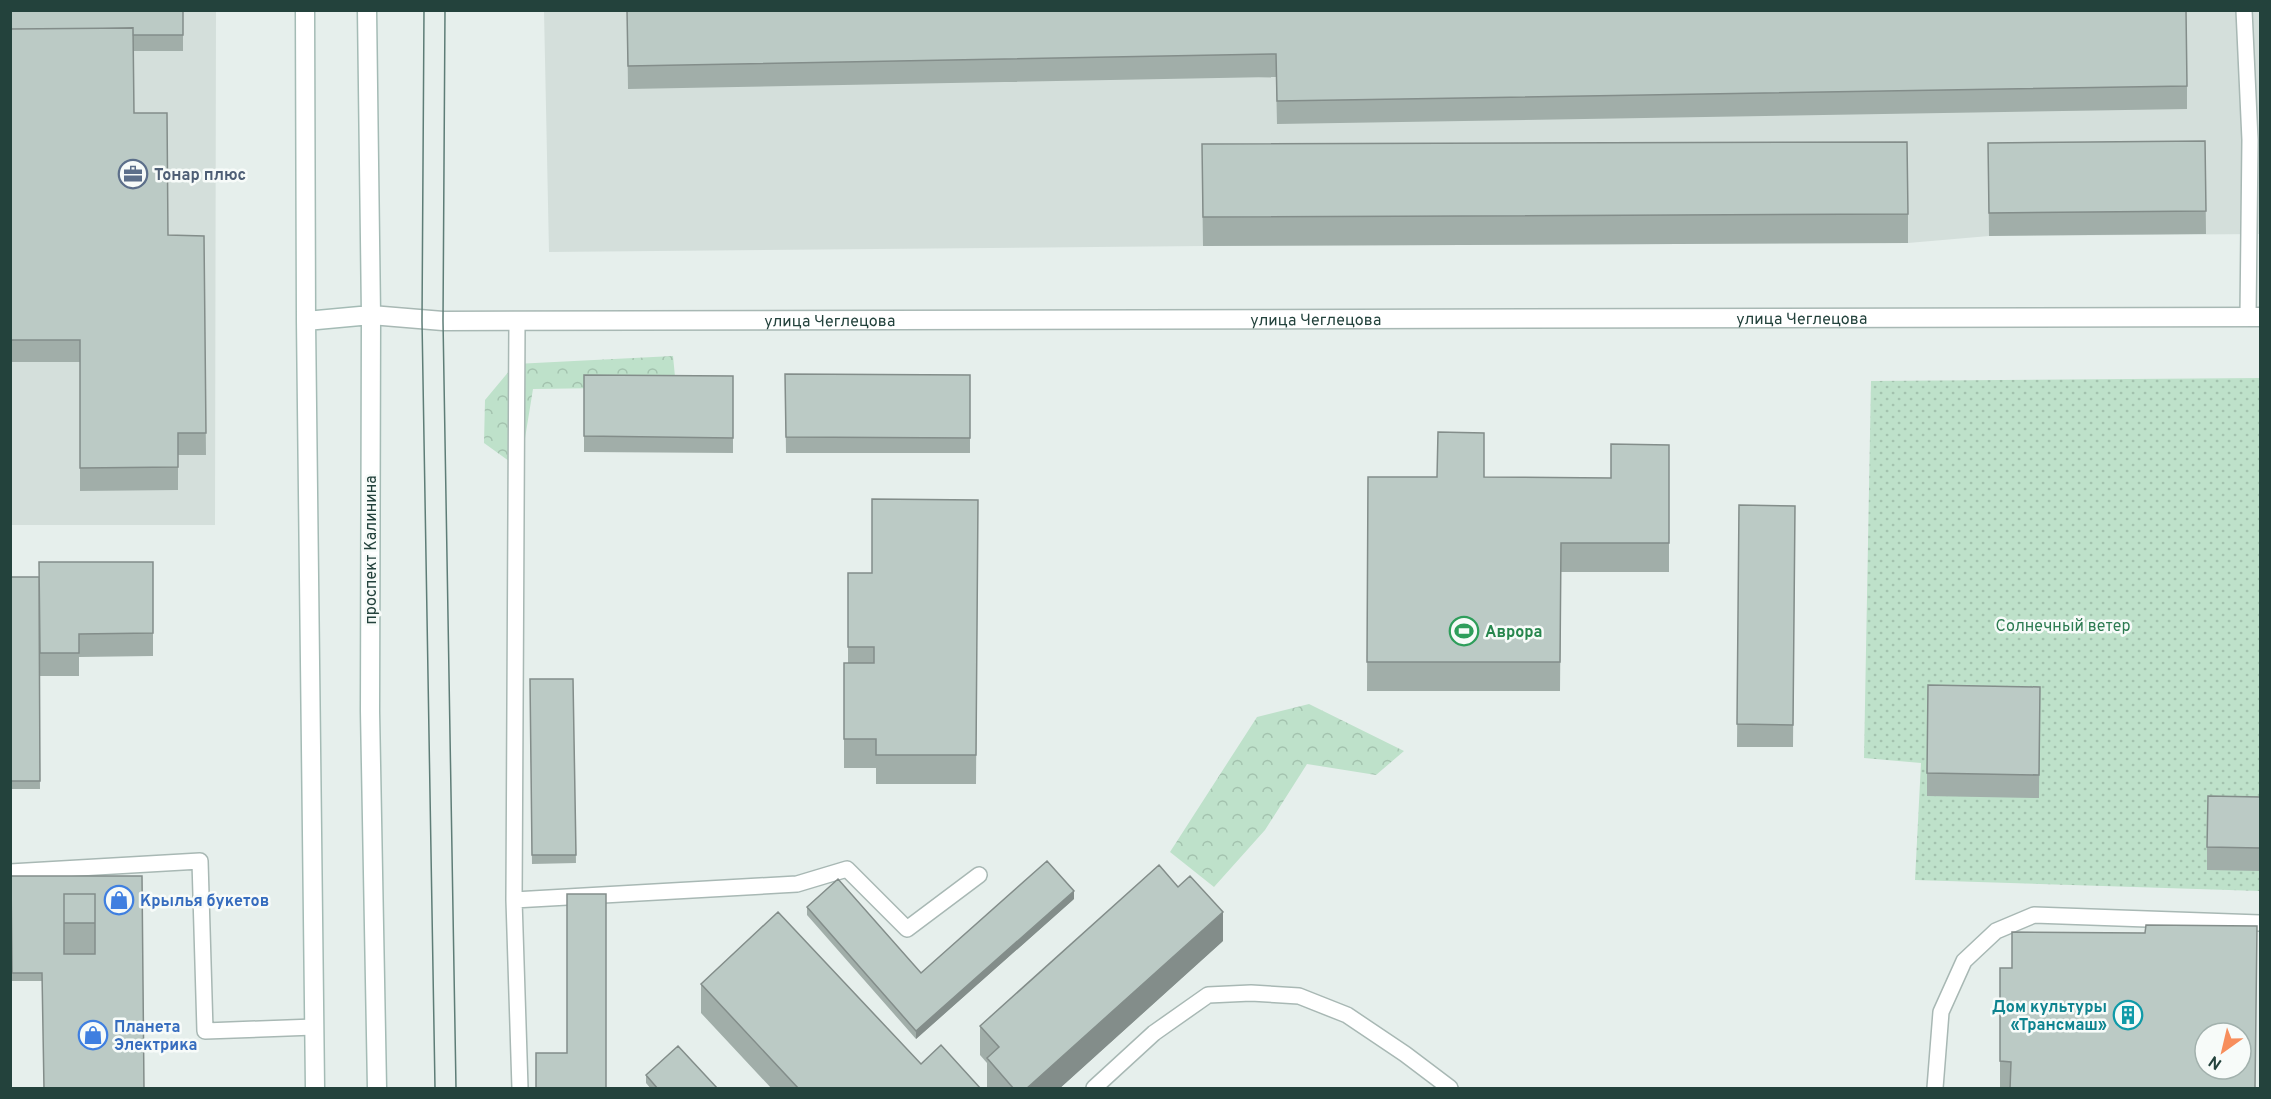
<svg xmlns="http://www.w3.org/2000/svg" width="2271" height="1099" font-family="Overpass,sans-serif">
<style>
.built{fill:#d4dfdb}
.grass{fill:url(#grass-dots)}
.forest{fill:url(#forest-crowns)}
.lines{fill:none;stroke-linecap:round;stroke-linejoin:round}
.lane-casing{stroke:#a8b8b4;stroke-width:18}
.street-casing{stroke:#a8b8b4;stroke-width:21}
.secondary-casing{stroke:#a4bbb5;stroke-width:21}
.lane{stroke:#fff;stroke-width:15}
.street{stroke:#fff;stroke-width:18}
.secondary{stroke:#fff;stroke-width:18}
.tram{stroke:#5e7d77;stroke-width:1.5}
.wall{fill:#a1aea9}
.shaded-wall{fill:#838d8a}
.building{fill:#bbcac5;stroke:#838d8a;stroke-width:1.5;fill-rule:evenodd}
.labels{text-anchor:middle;stroke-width:5;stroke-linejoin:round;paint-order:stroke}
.service-label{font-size:16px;font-weight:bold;fill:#4e5e75;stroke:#f7fbf9;text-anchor:start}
.street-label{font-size:16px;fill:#23423c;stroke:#f7fbf9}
.park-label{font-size:16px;fill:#2c7b51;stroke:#f7fbf9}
.leisure-label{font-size:16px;font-weight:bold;fill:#27864d;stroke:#f7fbf9;text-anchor:start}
.shop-label{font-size:16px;font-weight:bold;fill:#366cbe;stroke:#f7fbf9;text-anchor:start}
.culture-label{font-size:16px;font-weight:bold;fill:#0d838f;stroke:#f7fbf9;text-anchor:end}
</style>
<defs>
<pattern id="grass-dots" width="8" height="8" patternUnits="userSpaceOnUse" patternTransform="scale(1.5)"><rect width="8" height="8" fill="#bee1ca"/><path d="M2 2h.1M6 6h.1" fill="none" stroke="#a3c2ae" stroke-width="1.8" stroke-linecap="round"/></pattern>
<pattern id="forest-crowns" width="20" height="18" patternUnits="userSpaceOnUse" patternTransform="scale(1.5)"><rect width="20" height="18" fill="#bee1ca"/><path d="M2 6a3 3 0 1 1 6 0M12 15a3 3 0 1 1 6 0" fill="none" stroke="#a3c2ae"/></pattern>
</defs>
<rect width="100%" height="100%" fill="#e6efec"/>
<!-- built -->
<path class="built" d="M11,11H216L215,525H11Z
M544,11H2260V234L1989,236L1908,243L1203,246L549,252Z"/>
<!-- grass -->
<path class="grass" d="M2260,378V891L1915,880L1921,763L1864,758L1871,381Z"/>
<!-- forest -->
<path class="forest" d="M673,356L676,387L533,389L520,469L484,443L485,400L515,364Z
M1309,704L1404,751L1376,775L1307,764L1265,830L1214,887L1170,852L1257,717Z"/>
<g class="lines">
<!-- lane casing -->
<g class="lane-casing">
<path id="lane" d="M2244,10L2250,140L2248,317
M517,321L514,900L797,884L847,869L907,929L979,875
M10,872L200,861L205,1031L314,1027
M514,900L520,1088
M1094,1088L1154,1033L1208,995L1251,993L1299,996L1347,1015L1405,1054L1450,1088
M1935,1088L1941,1012L1964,961L1996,931L2034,915L2260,923"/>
</g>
<!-- street casing -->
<g class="street-casing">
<g id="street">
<path id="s1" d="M371,315L443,321L2260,317"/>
</g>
</g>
<!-- secondary casing -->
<g class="secondary-casing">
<path id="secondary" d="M305,10L306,321L315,1088
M367,10L371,315L370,711L377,1088
M306,321L371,315"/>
</g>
<!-- lane -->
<use href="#lane" class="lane"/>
<!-- street -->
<use href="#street" class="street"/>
<!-- secondary -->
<use href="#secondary" class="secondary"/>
<!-- tram -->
<path class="tram" d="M424,10L422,321L435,1088
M445,10L443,321L456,1088"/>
</g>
<!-- wall -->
<path class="wall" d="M10,10H183V51H133L134,113L168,235L204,236L206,455H178V490L80,491V362H10Z
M627,10L2187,86V109L1277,124L1276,77L628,89Z
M2205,141L2206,234L1989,236L1988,143Z
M1202,173L1908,214V243L1203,246Z
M785,374L970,375V453H786Z
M584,375L733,376V453L584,452Z
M1669,445V572H1561L1560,691H1367L1368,477L1611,478Z
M978,500L976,784H876V768H844V663H848V573H872Z
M1739,505L1795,506L1793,747H1737Z
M10,577L153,633V656L79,657V676H40L39,643L40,789H10Z
M530,679H573L576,863L532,864Z
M2040,687L2039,798L1927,796V773Z
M2260,797V871L2207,870V847Z
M11,876H142L144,1089L42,981H12Z
M1074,899L916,1039L807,915V907L921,973Z
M1223,941L1059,1089H988L987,1088V1063L980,1055V1026Z
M2000,968L2255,1089H2000Z
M701,984L921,1064L981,1089H772L701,1013Z
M646,1075L718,1089H651L646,1083Z"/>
<!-- shaded-wall -->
<path class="shaded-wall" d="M1074,891V899L916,1039V1031Z
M1223,912V941L1059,1089H1026Z"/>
<!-- building -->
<path class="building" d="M10,10H183V35H133V28L10,29Z
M627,10H2186L2187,86L1277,101L1276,54L628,66Z
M133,28L134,113H167L168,235L204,236L206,433H178V467L80,468V340H10V29Z
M2205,141L2206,211L1989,213L1988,143Z
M1907,142L1908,214L1203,217L1202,144Z
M785,374L970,375V438L786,437Z
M584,375L733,376V438L584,436Z
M1438,432L1484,433V477L1611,478V444L1669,445V543H1561L1560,662H1367L1368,477H1437Z
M872,499L978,500L976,755H876V739H844V663H874V647H848V573H872Z
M1739,505L1795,506L1793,725L1737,724Z
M39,562H153V633L79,634V653H40Z
M10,577H39L40,781H10Z
M530,679H573L576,855H532Z
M1928,685L2040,687L2039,775L1927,773Z
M2208,796L2260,797V848L2207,847Z
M1047,861L1074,891L916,1031L807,907L838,879L921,973Z
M1159,865L1178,887L1190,876L1223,912L1026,1089H1014L987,1058L999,1047L980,1026Z
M11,876H142L144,1089H44L42,973H12ZM64,894H95V954H64Z
M64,894H95V923H64Z
M567,894H606V1089H536V1053H567Z
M778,912L921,1064L941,1045L981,1089H799L701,984Z
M2146,925L2257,926L2255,1089H2010L2011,1062L2000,1061V968H2012V932L2145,933ZM2205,1033H2241V1069H2205Z
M678,1046L718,1089H658L646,1075Z"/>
<!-- icons -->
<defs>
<g id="office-ring" transform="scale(1.5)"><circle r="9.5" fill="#f7fbf9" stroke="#5c6f8a" stroke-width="1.5"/><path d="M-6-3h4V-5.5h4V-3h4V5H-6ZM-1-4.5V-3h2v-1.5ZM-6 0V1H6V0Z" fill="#5c6f8a"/></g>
<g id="stadium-ring" transform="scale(1.5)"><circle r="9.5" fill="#f7fbf9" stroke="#2e9e5b" stroke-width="1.5"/><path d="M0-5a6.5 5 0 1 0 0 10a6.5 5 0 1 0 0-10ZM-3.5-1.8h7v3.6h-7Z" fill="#2e9e5b"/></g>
<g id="shop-ring" transform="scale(1.5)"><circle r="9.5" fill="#f7fbf9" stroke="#3f7fe0" stroke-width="1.5"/><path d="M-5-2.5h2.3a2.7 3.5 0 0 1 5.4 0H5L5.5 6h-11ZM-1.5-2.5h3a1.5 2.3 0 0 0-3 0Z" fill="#3f7fe0"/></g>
<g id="building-ring" transform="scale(1.5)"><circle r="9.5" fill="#f7fbf9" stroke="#0f9aa8" stroke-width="1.5"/><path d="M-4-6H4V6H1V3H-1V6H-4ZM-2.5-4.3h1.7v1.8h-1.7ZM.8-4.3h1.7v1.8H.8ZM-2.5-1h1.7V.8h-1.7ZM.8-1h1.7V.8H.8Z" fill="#0f9aa8"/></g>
</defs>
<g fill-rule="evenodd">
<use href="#office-ring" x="133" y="174"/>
<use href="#stadium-ring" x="1464" y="631"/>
<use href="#shop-ring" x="119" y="900"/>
<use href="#building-ring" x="2128" y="1015"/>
<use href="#shop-ring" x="93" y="1035"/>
</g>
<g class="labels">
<!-- service labels -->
<g class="service-label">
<text x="154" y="180">Тонар плюс</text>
</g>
<!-- street labels -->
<g class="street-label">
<text dy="6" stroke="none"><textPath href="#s1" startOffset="459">улица Чеглецова</textPath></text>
<text dy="6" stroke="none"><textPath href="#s1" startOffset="945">улица Чеглецова</textPath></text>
<text dy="6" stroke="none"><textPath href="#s1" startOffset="1431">улица Чеглецова</textPath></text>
<text transform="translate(370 550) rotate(-90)" y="6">проспект Калинина</text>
</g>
<!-- park labels -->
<g class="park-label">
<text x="2063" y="631">Солнечный ветер</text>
</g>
<!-- leisure labels -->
<g class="leisure-label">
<text x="1485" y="637">Аврора</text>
</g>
<!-- shop labels -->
<g class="shop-label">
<text x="140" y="906">Крылья букетов</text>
<text x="114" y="1032">Планета<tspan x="114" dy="18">Электрика</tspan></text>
</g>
<!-- culture labels -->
<g class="culture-label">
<text x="2107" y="1012">Дом культуры<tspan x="2107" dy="18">«Трансмаш»</tspan></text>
</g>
</g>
<!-- border -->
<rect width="2271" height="1099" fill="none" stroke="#23423c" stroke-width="24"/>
<!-- north arrow -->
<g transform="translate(2223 1051) rotate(214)"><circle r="28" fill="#f7fbf9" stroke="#a2b1ad" stroke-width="1.5"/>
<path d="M0-4.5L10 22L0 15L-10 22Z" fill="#f78e5c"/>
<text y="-9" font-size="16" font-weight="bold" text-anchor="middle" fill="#23423c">N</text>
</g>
</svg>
